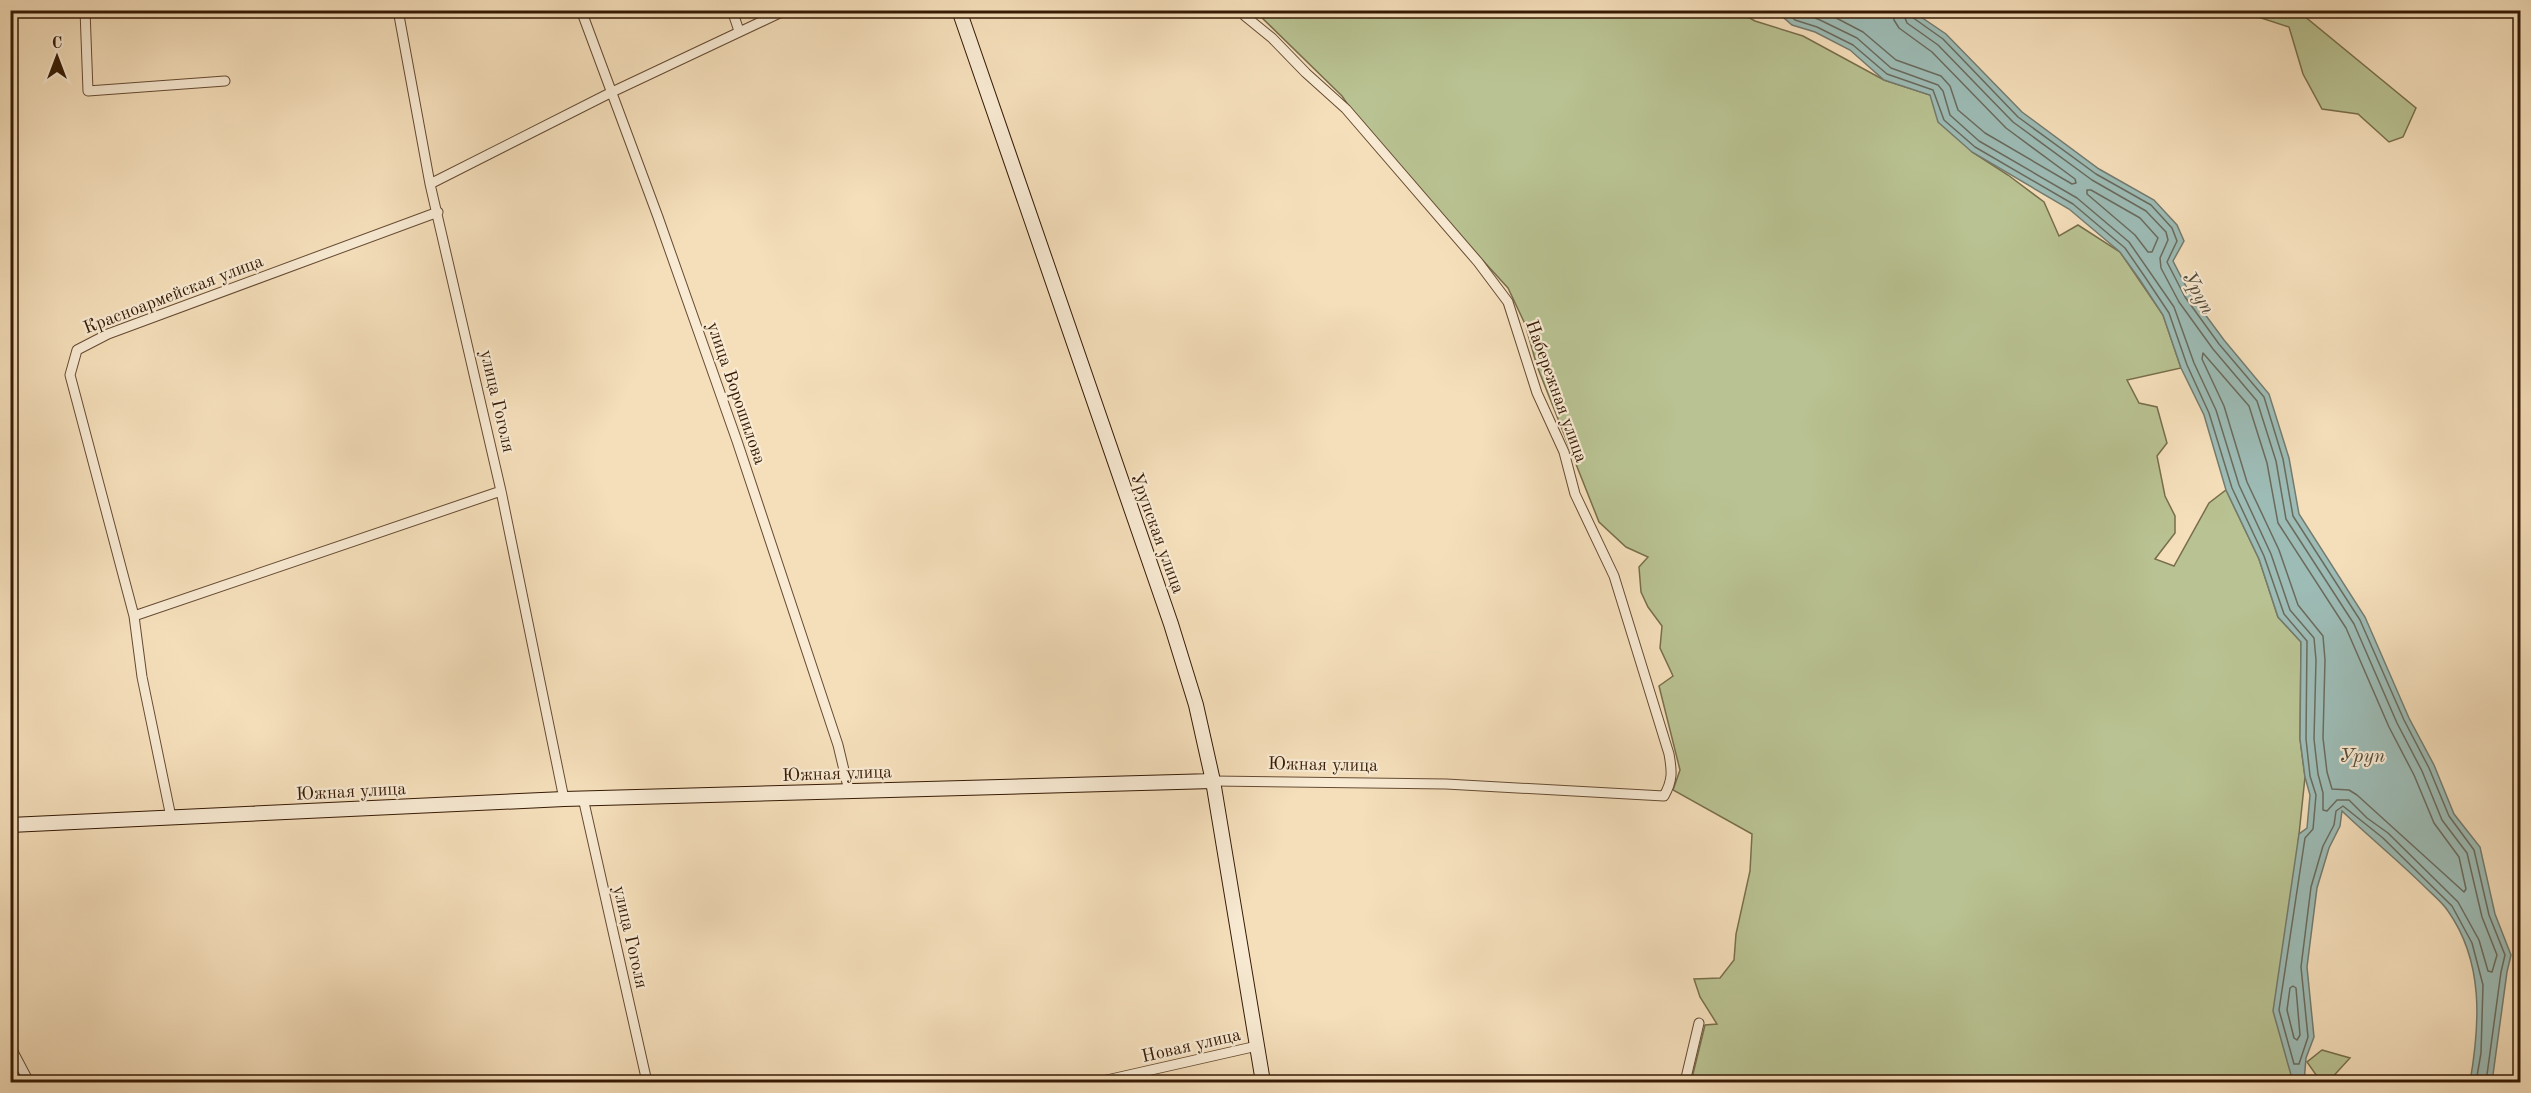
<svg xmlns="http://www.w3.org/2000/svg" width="2531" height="1093" font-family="'Old Standard TT',serif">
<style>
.green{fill:#b9c292;stroke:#786e4b;stroke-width:1.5}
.water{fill:#9dbcb6;stroke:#747b6f;stroke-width:1.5}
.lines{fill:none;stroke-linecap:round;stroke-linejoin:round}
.shore{stroke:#6a6b5d;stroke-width:1.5}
.street-casing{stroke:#664b32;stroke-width:11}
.secondary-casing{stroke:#361a04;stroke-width:16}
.street{stroke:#f8ead3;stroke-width:9}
.secondary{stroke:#f8ead3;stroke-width:14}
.labels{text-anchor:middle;stroke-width:4.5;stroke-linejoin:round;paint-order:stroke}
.street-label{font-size:18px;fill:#361a04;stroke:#f8ead3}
.water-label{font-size:20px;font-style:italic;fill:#554b39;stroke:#f8ead3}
</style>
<rect width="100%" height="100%" fill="#f5dfbb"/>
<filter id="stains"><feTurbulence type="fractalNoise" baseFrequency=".00333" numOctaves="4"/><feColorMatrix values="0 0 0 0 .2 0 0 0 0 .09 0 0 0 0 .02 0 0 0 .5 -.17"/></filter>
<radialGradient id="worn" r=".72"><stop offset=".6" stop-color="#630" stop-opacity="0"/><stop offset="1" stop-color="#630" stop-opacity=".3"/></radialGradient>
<!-- green -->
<path class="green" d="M1255,11H1737L1755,21L1803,36L1884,80L1930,95L1972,152L2008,175L2044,202L2059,236L2078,225L2120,252L2163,315L2181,368L2127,380L2139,403L2157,407L2167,443L2157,456L2165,496L2175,516V533L2155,559L2174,566L2209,503L2226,490L2259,559L2278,617L2301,642L2300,739L2305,777L2298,844L2293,1082H1691L1705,1025L1717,1024L1700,997L1694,979L1720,978L1734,960L1736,934L1750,871L1752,834L1673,790L1680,770L1659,686L1673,676L1660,648L1662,626L1648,607L1641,592L1639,567L1648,557L1626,547L1599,522L1537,366L1525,324L1508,288L1370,137L1342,96Z
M2227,11H2298L2416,108L2403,137L2389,142L2358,114L2322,109L2303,74L2289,27L2249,14Z
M2322,1050L2350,1058L2328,1082H2321L2307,1062Z"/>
<!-- water -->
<path class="water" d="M1776,11H1912L1946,34L2022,112L2099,169L2154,200L2177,225L2184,241L2173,261L2190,294L2224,340L2269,394L2289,458L2299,514L2365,617L2409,718L2434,765L2454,814L2480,847L2495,914L2511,955L2507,972L2492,1082H2470C2480,1024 2484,962 2448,911C2442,902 2433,895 2426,888C2399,861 2369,837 2342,811L2340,826L2329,848L2317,888L2307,967L2314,1037L2306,1058L2304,1082H2293L2273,1011L2299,834L2307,828L2310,795L2305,777L2300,739L2301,642L2278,617L2259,559L2226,490L2204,415L2181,368L2163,315L2140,280L2120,252L2069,209L1972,152L1938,122L1930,95L1884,80L1850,50L1815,32L1792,25Z"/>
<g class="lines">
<!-- shore -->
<path class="shore" d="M1784,10L1795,20L1817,27L1853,45L1887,74L1933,90L1944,120L1975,147L2073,204L2125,248L2145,277L2169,313L2187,365L2209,413L2232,488L2264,556L2284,614L2307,641L2306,739L2310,776L2316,795L2313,829L2305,838L2279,1010L2294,1064H2299L2308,1037L2301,967L2311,887L2323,846L2334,825L2336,811L2343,806L2383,838L2452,906L2472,943L2483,985L2481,1053L2476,1082
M1796,10L1820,20L1857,38L1891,68L1938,85L1943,91L1950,115L1979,141L2077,198L2129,242L2174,307L2194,363L2216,410L2239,485L2271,554L2290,610L2314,638L2316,660L2314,739L2318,774L2323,793V810L2327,811L2337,800H2349L2367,818L2388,833L2458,902L2479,940L2488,971L2492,972L2497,955L2482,917L2467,853L2442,820L2422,771L2397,723L2354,624L2286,519L2276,461L2257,401L2213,349L2179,302L2161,268L2160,258L2168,240L2166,232L2146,211L2092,180L2013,122L1938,45L1907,23L1902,10
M1821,10L1863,32L1896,60L1941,76L1950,86L1958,110L1985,133L2072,184L2076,183L2075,179L2006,128L1932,52L1899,28L1894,20L1893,10
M1910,10L1912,17L1943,39L2018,117L2096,174L2151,205L2172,228L2177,241L2167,262L2185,297L2219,344L2264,397L2283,459L2293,516L2360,620L2404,720L2429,768L2449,816L2474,850L2489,915L2505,955L2501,972L2486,1082
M2087,190H2091L2140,218L2158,238L2152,252H2148L2135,235L2087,194Z
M2203,353L2249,406L2267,463L2278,523L2346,628L2389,727L2414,775L2434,823L2459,857L2466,889L2464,892L2357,795L2349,790L2332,789L2327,772L2323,738L2325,660L2323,636L2298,605L2279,550L2247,482L2224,406L2202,359Z
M2293,986L2296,988L2300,1035L2297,1040L2294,1038L2287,1010L2290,988Z"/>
<!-- street casing -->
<g class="street-casing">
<path id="street" d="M85,10L88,91L225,81
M398,10L430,184L501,491L564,799
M581,10L658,217L737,441L838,745L849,791
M732,10L739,31
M430,184L610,93L786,10
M134,616L501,491
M1213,781L1446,784L1664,796C1673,780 1672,771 1669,754L1614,576L1575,494L1564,452L1537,393L1508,302L1478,262L1346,109L1306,73L1272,38L1245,16L1243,10
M583,798L647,1082
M171,817L142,677L134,616L70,375L77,350L108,334L438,212
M10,1046L29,1082
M1098,1082L1257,1046
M1685,1082L1699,1023"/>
</g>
<!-- secondary casing -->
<g class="secondary-casing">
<path id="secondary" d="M959,10L1171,624L1196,705L1213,781L1263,1082
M10,825L564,799L1213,781"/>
</g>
<!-- street -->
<use href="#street" class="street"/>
<!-- secondary -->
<use href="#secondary" class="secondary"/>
</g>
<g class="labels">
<!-- street labels -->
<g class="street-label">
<text transform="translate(173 294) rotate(-21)" y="6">Красноармейская улица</text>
<text transform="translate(1557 391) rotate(70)" y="6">Набережная улица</text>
<text transform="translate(737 393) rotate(71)" y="6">улица Ворошилова</text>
<text transform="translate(498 401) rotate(77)" y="6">улица Гоголя</text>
<text transform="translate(1158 533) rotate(70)" y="6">Урупская улица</text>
<text transform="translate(1323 764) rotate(1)" y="6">Южная улица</text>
<text transform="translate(837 773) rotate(-2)" y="6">Южная улица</text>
<text transform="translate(351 791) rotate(-3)" y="6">Южная улица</text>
<text transform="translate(631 937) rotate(77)" y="6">улица Гоголя</text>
<text transform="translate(1191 1045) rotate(-13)" y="6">Новая улица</text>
</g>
<!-- water labels -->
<g class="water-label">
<text transform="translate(2199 292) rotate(61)" y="7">Уруп</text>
<text x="2362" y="762">Уруп</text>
</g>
</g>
<!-- margin -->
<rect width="2531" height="1093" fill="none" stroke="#f5dfbb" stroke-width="36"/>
<rect x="12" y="12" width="2507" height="1069" fill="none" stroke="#361a04" stroke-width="3"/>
<rect x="18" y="18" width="2495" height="1057" fill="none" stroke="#361a04" stroke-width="1.5"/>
<!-- north arrow -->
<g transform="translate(57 57)" stroke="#f8ead3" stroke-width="4.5" paint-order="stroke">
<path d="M0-4.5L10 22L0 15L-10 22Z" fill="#361a04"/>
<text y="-9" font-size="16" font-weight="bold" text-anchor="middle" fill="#361a04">С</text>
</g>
<rect width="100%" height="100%" filter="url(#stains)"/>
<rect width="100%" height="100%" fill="url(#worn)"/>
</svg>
